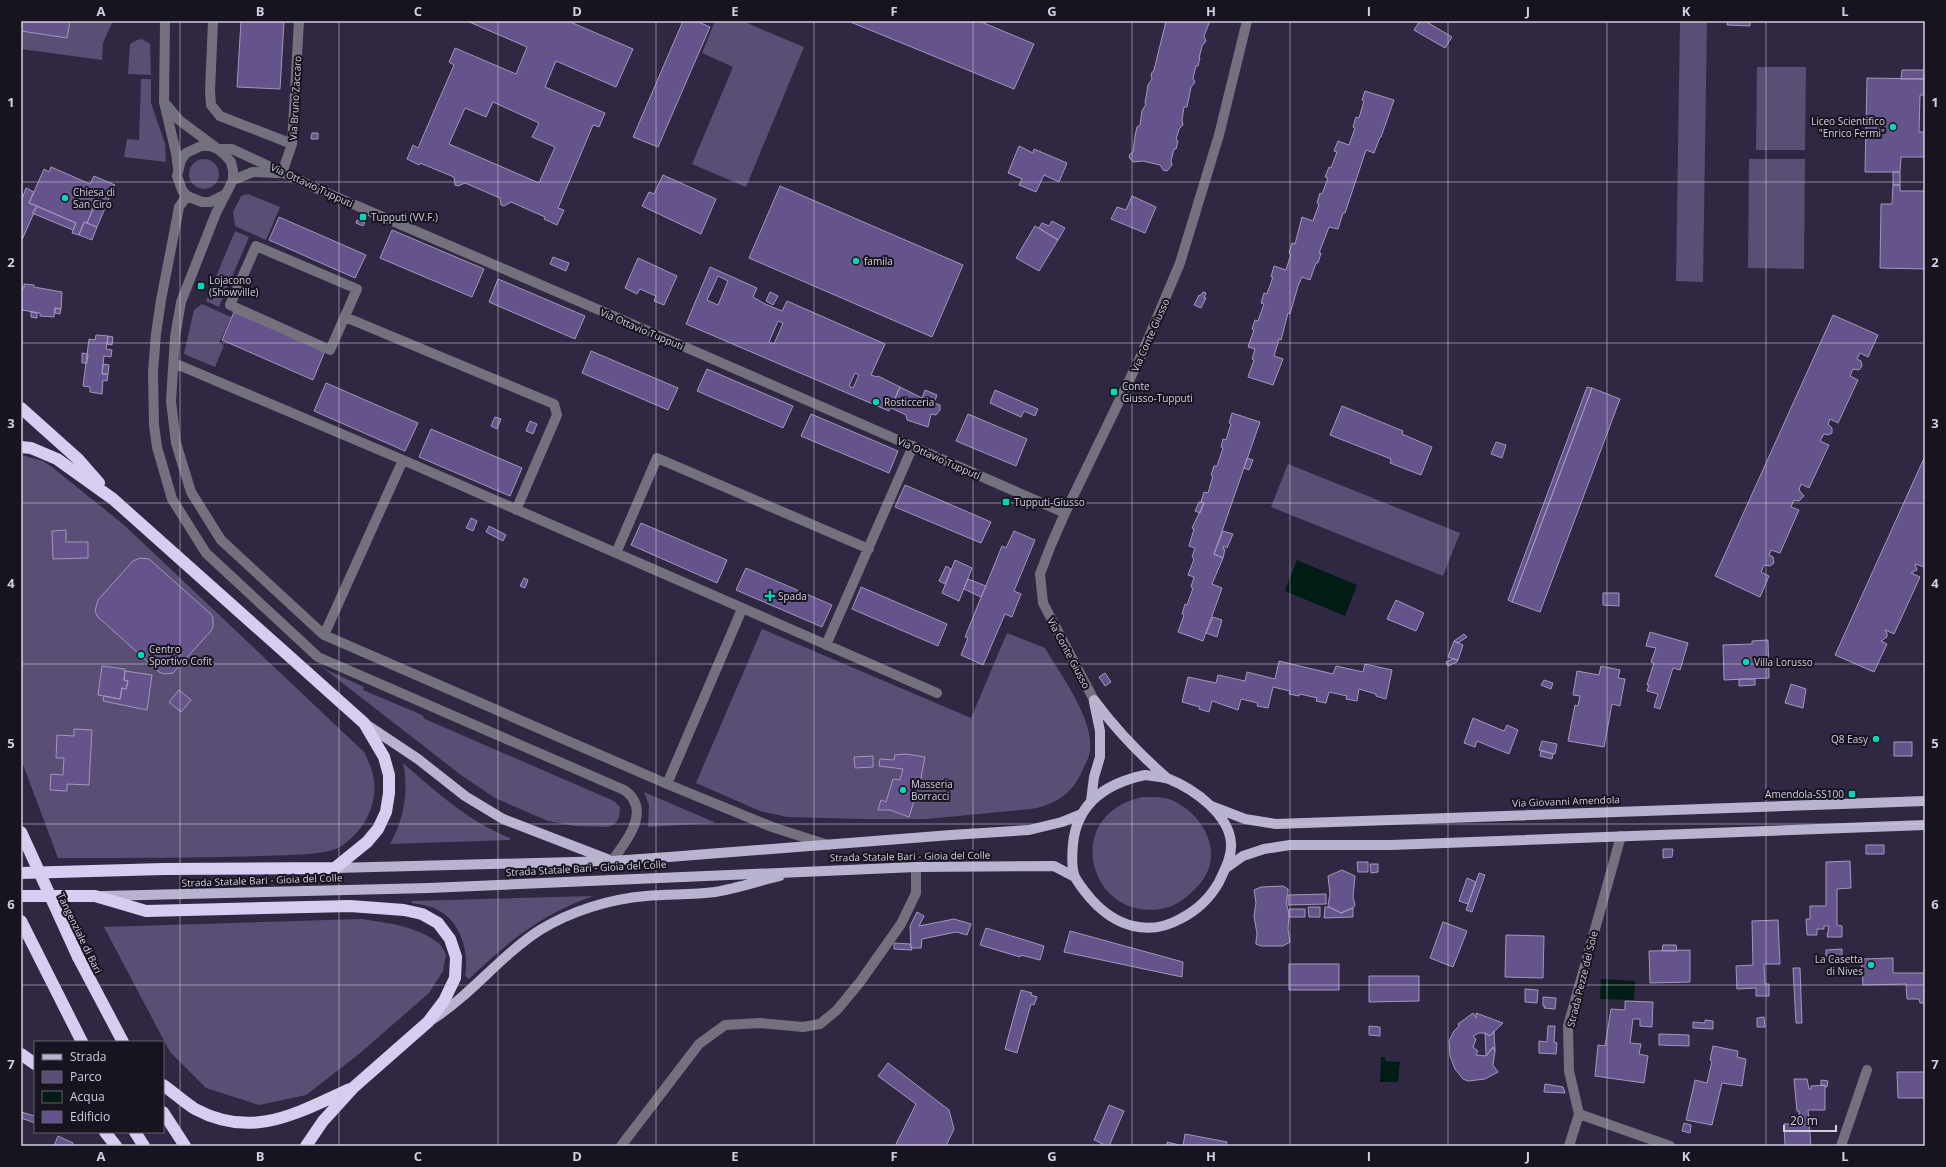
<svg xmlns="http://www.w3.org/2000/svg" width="1946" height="1167" font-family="'Open Sans',sans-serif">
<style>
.green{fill:#5a4e74}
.water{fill:#011b15}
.building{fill:#65538b;stroke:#a198b9;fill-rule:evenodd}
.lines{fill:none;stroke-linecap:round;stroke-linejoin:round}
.minor{stroke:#74707e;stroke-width:10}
.major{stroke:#bab3cf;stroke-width:10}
.highway{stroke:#d6cdf0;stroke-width:12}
.highway-bridge{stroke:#d6cdf0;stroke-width:12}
.grid{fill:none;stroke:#d3cee0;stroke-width:1;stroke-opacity:0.55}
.poi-dot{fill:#06d5b6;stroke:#17131f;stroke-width:1.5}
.labels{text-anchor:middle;stroke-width:4;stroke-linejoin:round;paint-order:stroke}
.street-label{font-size:10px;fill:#d3cee0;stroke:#17131f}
.poi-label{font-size:10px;fill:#d3cee0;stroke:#17131f;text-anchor:start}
.neatline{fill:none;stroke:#d3cee0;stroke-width:1.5}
.grid-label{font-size:13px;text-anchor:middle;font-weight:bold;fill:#d3cee0}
</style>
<rect width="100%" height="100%" fill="#302842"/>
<!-- green -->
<path class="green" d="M21,21H113L103,43L102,60L21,49Z
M715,21H742L804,47L746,187L692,164L733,67L702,53Z
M1680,21H1707L1703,282L1676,281Z
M142,39L150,44L151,75L128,74L130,44L137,40Z
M1757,67H1806L1805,150H1756Z
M141,79H151V103L165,144L166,162L124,157L127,139L139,140Z
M1749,159H1805L1804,269L1748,268Z
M189 174a15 15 0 1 1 30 0a15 15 0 1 1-30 0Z
M248,194L280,207L266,240L235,226L233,212L241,196Z
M235,231L249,237L219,307L206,301Z
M202,304L231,317L219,343L224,345L215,367L184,354L194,310Z
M21,455L43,461L52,467L124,525L364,752C367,758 370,765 372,771C381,801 364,832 340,847C324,856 281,855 262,856C194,858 126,858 58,858L21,759Z
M1288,464L1460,533L1443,576L1271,507Z
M762,629L971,718L1007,633L1045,648C1061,676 1094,718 1090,751C1089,758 1085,765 1082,771C1073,794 1054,805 1031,809L926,819H864L787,817L760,811L696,783Z
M318,664L327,670L364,687L363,690L422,715L425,719L614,801L620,807C620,817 618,826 606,827L575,826L548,821L495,798L461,775Z
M403,763C436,792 468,821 510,838V840L390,844C404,820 409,790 403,763Z
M644,792L714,822V823L648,827L649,805Z
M1142,797C1152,797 1162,796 1172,800C1208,817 1227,860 1194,890C1187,897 1178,904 1169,907C1093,929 1056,817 1142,797Z
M593,896C540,915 509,941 469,979L465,976C470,950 459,916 431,907C425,905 418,904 412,903V901Z
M362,919C387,923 416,926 437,942C441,944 444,950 446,955L443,971L429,993L359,1054L306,1095L259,1105L206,1088L170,1052L104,927Z"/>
<!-- water -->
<path class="water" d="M1297,560L1357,585L1345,616L1285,591Z
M1601,979L1635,981L1634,1000L1600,999Z
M1381,1057H1385V1061L1400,1062L1398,1082H1380Z"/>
<!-- building -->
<path class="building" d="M21,21H70L67,38L21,31Z
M241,21H284L280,89L237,87Z
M568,21L633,49L616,87L556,61L545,87L605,113L599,127L593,125L558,208L564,210L557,225L544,219L545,217L511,202L504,206L501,205L500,198L465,183L458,186L455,185L454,177L420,163L419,165L407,159L413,145L418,148L454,65L449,62L455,48L516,74L527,47L467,21ZM493,102L539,123L532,137L555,147L539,183L449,144L465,108L486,117Z
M683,21H696L710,27L658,147L633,137Z
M848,21H979L1034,44L1014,89Z
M1166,21H1210L1204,36L1206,41L1202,46L1199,58H1200L1198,66H1196L1193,78L1195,82L1191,87L1187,107H1184L1182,120L1183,125L1179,129L1176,140L1178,141L1176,149H1174L1171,161L1172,165L1167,171L1163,170L1160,165L1143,161L1133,162L1129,157L1130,154L1133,152L1135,136L1137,127L1140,125L1142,111L1146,104L1145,103L1148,85L1152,79L1151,74L1154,70Z
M1420,21H1425L1452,37L1445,48L1414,30Z
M1728,21H1750V26L1727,25Z
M1902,70H1925V79H1901Z
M1867,78L1925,79V95H1920L1919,132H1925V157H1901L1900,172H1865Z
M1365,91L1394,100L1381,137H1380L1374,153L1366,150L1345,213H1343L1338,229L1329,227L1319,253H1321L1318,263H1316L1310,280L1302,277L1298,286L1290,314L1288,313L1281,340L1279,339L1274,356L1283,359L1273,385L1248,377L1254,360L1252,359L1255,349L1248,347L1254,330L1252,329L1255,320L1258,321L1264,304L1261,303L1264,293L1267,294L1273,277H1271L1274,266L1286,270L1291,254L1289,253L1292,243L1295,244L1302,217L1313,221L1319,204L1317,203L1320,193L1322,194L1328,178L1325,177L1329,167L1331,168L1337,152L1334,151L1338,141L1349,145L1355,128L1353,127L1356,117L1359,118L1364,101L1362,100Z
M312,133H318V139H311Z
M1019,146L1033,153L1034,149L1067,163L1059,182L1044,175L1036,192L1019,185L1022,179L1008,173Z
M51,167L90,184L94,176L115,185L111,194L101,190L87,223L84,222L79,235L72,233L76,223L29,203L44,169L49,172Z
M1893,172H1900V185H1893Z
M663,175L716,199L701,234L642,206L649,192L654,194Z
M1893,185H1900V191H1925V269L1880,268L1881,204H1892Z
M780,186L963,265L932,337L749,258Z
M26,188L34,192L29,203L37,206L21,242V202Z
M101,190L111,194L97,227L87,223Z
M1132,196L1156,207L1145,233L1111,219L1117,207L1126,210Z
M37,206L76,223L73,230L32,213Z
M279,217L366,255L355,278L269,240Z
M357,220L365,223L363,226L356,223Z
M1052,221L1065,228L1058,240L1039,228L1042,223L1049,226Z
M84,222L97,227L92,240L79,235Z
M1035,226L1058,240L1039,271L1016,258Z
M392,230L484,269L472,297L380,258Z
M553,257L569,263L566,271L550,264Z
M638,258L677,276L664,305L654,301L656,296L640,289L637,294L625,288Z
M710,267L757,288L753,297L765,304L782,311L787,301L885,344L871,375L877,377L878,376L900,387L889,411L686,324ZM718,276L728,281L718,305L707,300ZM778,321L783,323L774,344L769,342ZM855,373L859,375L853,388L849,386Z
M498,279L585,316L575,339L489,302Z
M24,284L34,285V287L62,292L61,309L55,308L54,317L40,316V313L22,310L21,314V288H24Z
M770,292L778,296L773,305L766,301Z
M1203,292L1206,293L1204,298H1206L1201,308L1194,305L1199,295L1200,296Z
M55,308L61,309L60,314L55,313Z
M31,312L37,313V318L31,317Z
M234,312L325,351L313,380L222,340Z
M1833,315L1878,335L1868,357L1860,353L1857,359L1861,361L1862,366L1859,370L1853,369L1850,376L1858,380L1838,423L1830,419L1828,424L1832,428V433L1828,435L1824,434L1820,441L1829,445L1809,488L1801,484L1799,490L1804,496L1799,501L1794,500L1791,507L1799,510L1780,553L1771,550L1769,555L1773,557L1774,563L1770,566L1764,565L1761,572L1769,576L1760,597L1715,576Z
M96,335L108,336L106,349L112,350L111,357L104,356L102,374H108L107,381L103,380L102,394L90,392V387L83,386L89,339L95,340Z
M108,336L113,337L112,345L107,344Z
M591,351L678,388L668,410L582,373Z
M82,353L88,354L87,363H82Z
M103,364L109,365L108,374H102Z
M707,369L793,406L783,428L697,391Z
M326,383L418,423L405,451L314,411Z
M900,387L922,398L925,390L937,395L934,403L940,405V410L936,415L931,414L928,427L907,420L906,415L891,408Z
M1587,387L1592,388L1512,602L1508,600Z
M1592,388L1620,399L1540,612L1512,602Z
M995,390L1038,409L1035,416L1024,411L1021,417L990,403Z
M1342,406L1403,431L1402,434L1432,447L1421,475L1390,463L1391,459L1330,435Z
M1232,413L1260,422L1214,554L1223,558L1212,584L1222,588L1203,641L1178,632L1184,615L1182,614L1185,604L1187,605L1193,588L1191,587L1194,577L1188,575L1194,559L1192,557L1195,548L1189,546L1194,529L1192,528L1204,503L1201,502L1204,492L1208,493L1213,476L1211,475L1214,466H1217L1223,448L1221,447L1223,439L1226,440L1231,424L1229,423Z
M811,414L898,451L889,473L801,436Z
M968,414L1027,439L1016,466L956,441Z
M495,417L501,419L497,429L491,426Z
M530,421L537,424L533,434L526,431Z
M431,429L522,468L510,496L419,457Z
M1496,442L1506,445L1502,458L1491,454Z
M1925,456V566L1924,567L1915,564L1917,570L1911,573L1920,577L1894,634L1885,630L1887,633V637L1881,641L1887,644L1874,672L1835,655Z
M1247,458L1253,460L1249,470L1244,468Z
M905,485L991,522L981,543L895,507Z
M1199,502L1204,503L1200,513L1195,511Z
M471,518L477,521L473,531L466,528Z
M641,523L727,560L717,583L631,545Z
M489,526L506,535L503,541L486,532Z
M66,530V542H88V558L53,559L52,531Z
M1014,531L1035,540L1014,591L1021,594L1015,609L1012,617L1005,614L983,665L961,655L968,638L965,637L1002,546L1006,548Z
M1223,531L1233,534L1227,548L1224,546L1223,549H1225L1223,558L1214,554Z
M140,558L149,559L211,614L213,618V627L211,631L173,673L164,674L159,672L97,616L95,611L98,600L133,561Z
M955,560L972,568L959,601L942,593Z
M946,566L951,569L945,584L939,581Z
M746,568L832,605L822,627L736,590Z
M524,578L528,580L525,588L520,586Z
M968,579L986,586L981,597L964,589Z
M861,587L947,624L938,646L852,609Z
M1603,593H1619V606L1603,605Z
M1396,600L1424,613L1416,631L1387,619Z
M1213,617L1222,620L1217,637L1206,633Z
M1650,632L1688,643L1680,670L1673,668L1660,709L1654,707L1658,694L1647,691L1649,685H1647L1654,663L1651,662L1656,648L1646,646Z
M1464,634L1467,637L1458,643L1454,641Z
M1768,640L1769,678L1724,680L1723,645L1752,644V641Z
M1454,641L1463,645L1458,660L1448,657Z
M1453,659L1458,660L1457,662L1448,666L1446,662Z
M1279,661L1333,674L1336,666L1363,672L1365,664L1392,670L1386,699L1376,696V694L1359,689L1357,701L1346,699L1347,696L1329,692L1326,703L1316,701L1317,698L1300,694L1299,696L1289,694L1290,691L1273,687L1268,708L1257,706L1258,703L1241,699L1238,710L1212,701L1209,712L1199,709L1200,707L1182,702L1188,677L1216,683L1218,675L1245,681L1247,672L1275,679Z
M102,666L125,669L124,680L128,681L126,689L122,688L120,699L98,695Z
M1601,666L1620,670L1618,678L1625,679L1620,706L1612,704L1604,747L1568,741L1575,705L1578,706L1580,696L1573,695L1577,671L1599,675Z
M125,671L152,675L147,710L103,701L104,696L120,699L122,688L126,689L128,681L124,680Z
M1105,673L1111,682L1105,686L1099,677Z
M1739,679H1755V685L1739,686Z
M1544,680L1553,683L1551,689L1541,685Z
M1791,684L1806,689L1803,708L1785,703Z
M179,690L191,700L181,712L169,702Z
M1473,718L1504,731L1507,725L1518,730L1509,754L1477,741L1475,747L1464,743Z
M74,729L92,730L89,785L67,784V791L50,790L51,774L63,775L64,758H56L57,735L74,736Z
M1542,741L1557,744L1555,754L1539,750Z
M1894,742H1912V756H1894Z
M1541,751L1553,754L1552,759L1540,756Z
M906,754L925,757L921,778L909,817L890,810H878L881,800L886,802L893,779L900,780L903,769L879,766L880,759L894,760L895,755Z
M873,756V767L855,768L854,757Z
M1866,845H1884V854H1866Z
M1663,849H1673L1672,857L1663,858Z
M1850,861L1851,888L1837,889V925L1842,926V937H1827L1829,926H1824V929H1817V935H1807L1806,919H1810V906H1826V862Z
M1357,862H1368V872H1358Z
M1370,864H1378V872L1371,873Z
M1342,870L1355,876L1353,897L1355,905L1354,907L1341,913L1329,907L1328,905L1330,894L1328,876Z
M1479,873L1485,875L1472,912L1466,910Z
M1467,878L1476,882L1468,904L1459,901Z
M1283,886L1288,889V892L1286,902L1289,914L1288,929L1290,942L1283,946H1261L1256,944V941L1257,934L1254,916L1256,903L1254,890L1261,887Z
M1326,894V904L1288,905V895Z
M1308,907H1320V917H1309Z
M1325,907H1329L1341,913L1353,908V917L1324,918Z
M1289,909H1305V917H1289Z
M917,912L924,916L919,926L954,919L971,924L967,935L956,932L922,939L921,948H911L910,926Z
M1778,920L1780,964H1764L1765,984H1769V996H1756V988L1737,989L1736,966L1753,965L1752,921Z
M1443,922L1467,931L1453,967L1430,958Z
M986,928L1044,946L1040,960L1021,955L1020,957L980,945Z
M1070,931L1183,962L1182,977L1064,952Z
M1506,935L1544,936L1543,978L1505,977Z
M894,943L910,944L912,950L894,949Z
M1663,945H1676L1677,951H1662Z
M1842,949V960H1826V950Z
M1690,950V982L1650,983L1649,951Z
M1893,958V973H1925V1003H1920L1919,999H1907L1906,984L1863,985L1861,959Z
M1289,964H1339V990H1289Z
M1793,968H1800L1802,1023H1796Z
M1369,976H1419V1001L1369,1002Z
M1525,989L1538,990L1537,1003L1525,1002Z
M1021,990L1032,993L1031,995L1037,997L1034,1005L1031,1004L1017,1053L1005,1049Z
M1543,997L1556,998L1555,1009L1544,1008L1545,1006H1543Z
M1625,1001L1653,1002L1652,1027L1640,1026V1019H1633L1630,1043L1641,1044L1639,1054L1648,1056L1644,1083L1595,1076L1598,1045L1605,1046L1611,1009L1625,1010Z
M1473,1013L1476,1018V1013L1503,1023L1490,1036L1485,1033H1479L1473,1036L1476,1039L1473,1047L1478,1051L1476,1055L1486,1056L1493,1047L1495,1051L1493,1065L1498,1072L1485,1079L1468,1081L1463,1079L1455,1069L1450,1056L1449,1041L1454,1031L1459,1026L1458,1024Z
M1764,1017L1765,1027H1757V1018Z
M1705,1020L1713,1021V1029L1693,1028V1022L1705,1023Z
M1369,1026L1380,1027V1036L1369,1035Z
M1548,1026H1555L1554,1042L1557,1043L1556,1054L1539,1053V1041L1547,1042Z
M1494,1031L1495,1051L1493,1047L1486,1056L1485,1033L1490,1036Z
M1659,1034L1689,1035V1046L1659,1045Z
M1713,1046L1738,1051L1737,1057L1746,1059L1742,1086L1722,1083L1712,1125L1686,1120L1695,1080L1707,1083L1712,1061L1710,1060Z
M888,1063L949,1110L954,1129L946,1146H895L916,1104L878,1076Z
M1897,1072H1925V1098H1898Z
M1794,1079H1807L1809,1089H1811V1086L1825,1085V1110H1808L1811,1146H1785L1784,1124H1799V1111H1797Z
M1821,1080L1828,1081L1827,1087L1821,1085Z
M1545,1084L1563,1087L1565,1093L1544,1092Z
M1109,1105L1124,1111L1109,1146H1107L1094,1140Z
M21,1112L35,1116V1123L21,1118Z
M1684,1123L1691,1125L1690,1133L1682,1131Z
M1185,1134L1227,1142L1226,1146H1167V1142L1183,1146Z
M58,1136L73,1143L72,1146H54Z"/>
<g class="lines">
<!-- minor -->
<path class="minor" d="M165,21L164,102L176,153L178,168
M213,21L210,91L211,105L220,116L292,144
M164,102L179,120L218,149H232L318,189L692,350L1065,513
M282,173L292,144L299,21
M233,180L253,172L278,173
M224,195L210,202H202L187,196L182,190L177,176L181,160L186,153L201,146H210L218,149L225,155L231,162L233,171V180L216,213L181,302L175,337L171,401L176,443L191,492L221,540L324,635L667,784L772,827L828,845
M187,196L179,207L177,218L161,300L156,334L153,372L154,425L157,447L172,499L206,553L318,657L624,790C627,792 631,795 633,799C646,819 623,845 612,861
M256,246L357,289L330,350L230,305Z
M345,317L554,404L557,415L516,510
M174,363L403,460L937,693
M616,553L657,458L869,549
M324,635L403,460
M826,645L913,446
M1094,700L1043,603L1040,574L1051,545L1065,513L1140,358L1180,263L1219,135L1247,21
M667,784L742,609
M1579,1114L1670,1146
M621,1146L699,1044L725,1025L760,1023L803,1027L820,1024L837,1010L860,982L901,924L916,893V867
M1569,1146L1579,1114L1569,1071L1568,1026L1621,836
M1841,1146L1867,1070"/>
<!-- major -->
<path class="major" d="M1094,700C1117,731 1138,753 1167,778
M364,723L418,759L465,796L503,819L607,859
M1145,775C1153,776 1162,777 1169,779C1194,789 1230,815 1231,844C1232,857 1224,871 1219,882C1210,898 1196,911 1180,919C1148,937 1115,926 1091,899C1086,893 1079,885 1075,877C1071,868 1072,855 1073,844C1077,802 1107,783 1145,775Z
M1091,801L1094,777L1100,757V731L1094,702
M1211,806L1245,819L1276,824L1925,801
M335,868L612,861L669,857L951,835L1029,830L1062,822L1082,814
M1226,868L1243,856L1264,849L1290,845H1391L1925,825
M102,896L429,888L916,867L1054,866L1075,877
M433,1019C472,994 501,955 540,930C571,911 610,899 646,896C669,894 693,895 715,892C737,888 759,881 780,876"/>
<!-- highway -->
<path class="highway" d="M21,408L78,459L99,483
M21,447L31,448L57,459L113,499L364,723L384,757L389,775V793L386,812L378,829L367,842L335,868L164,869L21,873
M21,896H95L146,911L350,906L404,910L422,914L438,923L450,939L456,957L455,978L444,1001L428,1022L354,1087L323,1121L306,1146
M21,921L82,1042
M78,957L123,1042
M21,1054L35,1064
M163,1085C173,1092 184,1102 195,1109C253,1140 297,1113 350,1089
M163,1112L185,1146
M105,1132L116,1146
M135,1132L144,1146"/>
<!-- highway-bridge -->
<path class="highway-bridge" d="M21,832L78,957"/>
</g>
<!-- grid -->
<path class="grid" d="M180,21V1146M339,21V1146M498,21V1146M656,21V1146M814,21V1146M973,21V1146M1132,21V1146M1290,21V1146M1448,21V1146M1607,21V1146M1766,21V1146M21,182H1925M21,343H1925M21,503H1925M21,664H1925M21,824H1925M21,985H1925"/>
<!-- markers -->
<g class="poi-dot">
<circle cx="1893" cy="127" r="4"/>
<circle cx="65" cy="198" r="4"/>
<rect x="359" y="213" width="8" height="8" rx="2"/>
<circle cx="856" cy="261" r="4"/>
<rect x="197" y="282" width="8" height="8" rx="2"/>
<rect x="1110" y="388" width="8" height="8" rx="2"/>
<circle cx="876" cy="402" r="4"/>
<rect x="1002" y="498" width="8" height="8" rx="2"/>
<path d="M768 590h4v4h4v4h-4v4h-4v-4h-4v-4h4z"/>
<circle cx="141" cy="655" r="4"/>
<circle cx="1746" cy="662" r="4"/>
<circle cx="1876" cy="739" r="4"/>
<circle cx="903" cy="790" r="4"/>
<rect x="1848" y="790" width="8" height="8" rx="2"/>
<circle cx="1871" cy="965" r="4"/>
</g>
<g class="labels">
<!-- street labels -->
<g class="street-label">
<text transform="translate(295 98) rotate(-87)" y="4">Via Bruno Zaccaro</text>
<text transform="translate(312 185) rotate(25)" y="4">Via Ottavio Tupputi</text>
<text transform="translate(642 329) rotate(23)" y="4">Via Ottavio Tupputi</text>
<text transform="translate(1150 335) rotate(-66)" y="4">Via Conte Giusso</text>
<text transform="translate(939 458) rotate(24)" y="4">Via Ottavio Tupputi</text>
<text transform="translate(1069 653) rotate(62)" y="4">Via Conte Giusso</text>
<text transform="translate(1566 801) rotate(-2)" y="4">Via Giovanni Amendola</text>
<text transform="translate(910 856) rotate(-1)" y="4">Strada Statale Bari - Gioia del Colle</text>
<text transform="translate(586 868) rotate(-3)" y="4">Strada Statale Bari - Gioia del Colle</text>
<text transform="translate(262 880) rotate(-2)" y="4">Strada Statale Bari - Gioia del Colle</text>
<text transform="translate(80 933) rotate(64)" y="4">Tangenziale di Bari</text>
<text transform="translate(1582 979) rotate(-76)" y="4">Strada Pezze del Sole</text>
</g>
<!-- poi labels -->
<g class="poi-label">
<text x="1885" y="125" text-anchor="end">Liceo Scientifico<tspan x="1885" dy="12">"Enrico Fermi"</tspan></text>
<text x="73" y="196">Chiesa di<tspan x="73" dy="12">San Ciro</tspan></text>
<text x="371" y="221">Tupputi (VV.F.)</text>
<text x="864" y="265">famila</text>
<text x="209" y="284">Lojacono<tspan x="209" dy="12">(Showville)</tspan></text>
<text x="1122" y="390">Conte<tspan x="1122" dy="12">Giusso-Tupputi</tspan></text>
<text x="884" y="406">Rosticceria</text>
<text x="1014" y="506">Tupputi-Giusso</text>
<text x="778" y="600">Spada</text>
<text x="149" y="653">Centro<tspan x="149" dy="12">Sportivo Cofit</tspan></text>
<text x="1754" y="666">Villa Lorusso</text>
<text x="1868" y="743" text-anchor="end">Q8 Easy</text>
<text x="911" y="788">Masseria<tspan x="911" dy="12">Borracci</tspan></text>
<text x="1844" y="798" text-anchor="end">Amendola-SS100</text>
<text x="1863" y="963" text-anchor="end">La Casetta<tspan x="1863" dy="12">di Nives</tspan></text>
</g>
</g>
<!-- border -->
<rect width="1946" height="1167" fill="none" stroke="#17131f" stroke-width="44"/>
<!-- legend -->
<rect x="34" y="1041" width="130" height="92" fill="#17131f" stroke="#625e6c"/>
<rect x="42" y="1054" width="20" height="6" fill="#bab3cf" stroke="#625e6c"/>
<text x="70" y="1061" font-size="12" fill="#d3cee0">Strada</text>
<rect x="42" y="1071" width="20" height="12" fill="#5a4e74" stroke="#625e6c"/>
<text x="70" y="1081" font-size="12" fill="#d3cee0">Parco</text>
<rect x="42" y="1091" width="20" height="12" fill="#011b15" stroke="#625e6c"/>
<text x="70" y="1101" font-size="12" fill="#d3cee0">Acqua</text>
<rect x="42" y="1111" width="20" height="12" fill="#65538b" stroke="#625e6c"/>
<text x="70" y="1121" font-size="12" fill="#d3cee0">Edificio</text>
<!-- scale -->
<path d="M1784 1125v6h52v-6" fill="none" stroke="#d3cee0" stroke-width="2"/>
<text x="1790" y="1125" font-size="12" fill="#d3cee0" stroke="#17131f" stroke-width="3" paint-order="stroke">20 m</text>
<rect x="22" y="22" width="1902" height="1123" class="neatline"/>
<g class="grid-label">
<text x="101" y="16">A</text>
<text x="260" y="16">B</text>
<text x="418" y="16">C</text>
<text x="577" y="16">D</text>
<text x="735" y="16">E</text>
<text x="894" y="16">F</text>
<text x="1052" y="16">G</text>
<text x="1211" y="16">H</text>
<text x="1369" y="16">I</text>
<text x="1528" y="16">J</text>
<text x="1686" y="16">K</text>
<text x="1845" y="16">L</text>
<text x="11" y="107">1</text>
<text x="1935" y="107">1</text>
<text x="11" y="267">2</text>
<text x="1935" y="267">2</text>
<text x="11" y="428">3</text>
<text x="1935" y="428">3</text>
<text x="11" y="588">4</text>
<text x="1935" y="588">4</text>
<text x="11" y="748">5</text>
<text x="1935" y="748">5</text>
<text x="11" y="909">6</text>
<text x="1935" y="909">6</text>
<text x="11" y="1069">7</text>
<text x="1935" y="1069">7</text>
<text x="101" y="1161">A</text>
<text x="260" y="1161">B</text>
<text x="418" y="1161">C</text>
<text x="577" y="1161">D</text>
<text x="735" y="1161">E</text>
<text x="894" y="1161">F</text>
<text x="1052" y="1161">G</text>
<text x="1211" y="1161">H</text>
<text x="1369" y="1161">I</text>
<text x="1528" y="1161">J</text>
<text x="1686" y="1161">K</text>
<text x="1845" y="1161">L</text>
</g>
</svg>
